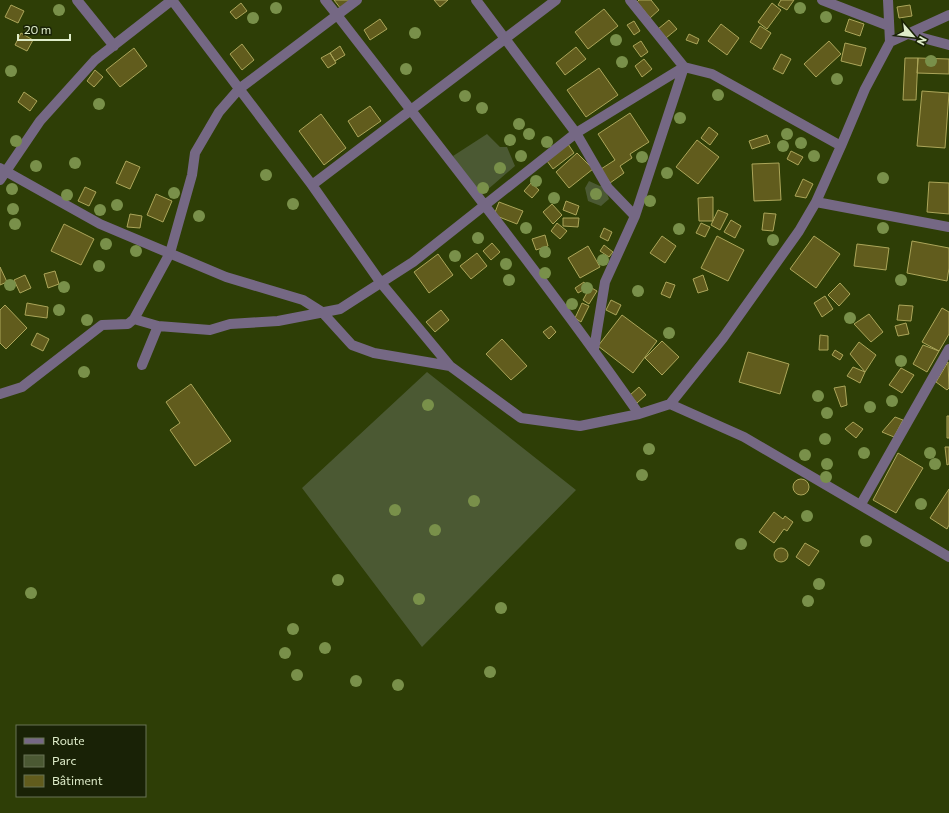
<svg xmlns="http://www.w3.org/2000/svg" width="949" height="813" font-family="Commissioner,sans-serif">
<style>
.green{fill:#4b5933}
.building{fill:#615c1d;stroke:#aca65a}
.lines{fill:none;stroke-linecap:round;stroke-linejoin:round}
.street{stroke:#756884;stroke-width:10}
.tree{fill:#79904a}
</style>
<rect width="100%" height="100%" fill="#2e3e06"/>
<!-- green -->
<path class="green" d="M487,134L500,147H507L515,166L479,197L453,156Z
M589,181L600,186L604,185L609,199L601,206L588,201L585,188Z
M427,372L576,490L422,647L302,488Z"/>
<!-- building -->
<path class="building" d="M334,0H350L341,9Z
M434,0H448L440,7Z
M639,0H651L659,10L650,18L637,2Z
M781,0H794L787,10L778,5Z
M241,3L247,11L236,19L230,12Z
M772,3L781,10L767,29L758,22Z
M11,5L24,11L18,23L5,17Z
M910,5L912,16L899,18L897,7Z
M604,9L618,26L588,49L575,32Z
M380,19L387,29L370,40L364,30Z
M849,19L864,24L860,36L845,31Z
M669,20L677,29L666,38L658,29Z
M634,21L640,31L634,35L627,25Z
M721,24L739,38L727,55L708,41Z
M760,26L771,33L761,49L750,42Z
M21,33L33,40L27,51L15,45Z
M689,34L699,39L697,44L686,40Z
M641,41L648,52L641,57L633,46Z
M829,41L841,54L816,77L804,64Z
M845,43L866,48L861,66L841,61Z
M242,44L254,60L242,70L230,54Z
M340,46L345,55L335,61L330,53Z
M576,47L586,59L565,75L556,63Z
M134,48L147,66L120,87L106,70Z
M330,53L336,63L328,68L321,58Z
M781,54L791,59L783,74L773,69Z
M905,58H918L916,100H903Z
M918,58L949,59V74L917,73Z
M644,59L652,69L642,77L635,66Z
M599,68L618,95L586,117L567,90Z
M95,70L103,77L94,87L87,81Z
M922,91L949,93L945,148L917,146Z
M24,92L37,101L30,111L18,102Z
M370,106L381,121L358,137L348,121Z
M630,113L649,142L630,154L632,158L620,166L624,173L610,183L601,169L615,160L598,134Z
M321,114L346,148L324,165L299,131Z
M709,127L718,134L710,145L701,138Z
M767,135L770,143L752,149L749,141Z
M697,140L719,157L698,184L676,167Z
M568,144L574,153L553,169L547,161Z
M791,151L803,157L798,165L787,159Z
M577,153L593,169L569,188L556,172Z
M126,161L140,167L130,189L116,183Z
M779,163L781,200L754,201L752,164Z
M803,179L813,184L806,198L795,196Z
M929,182L949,183V214L927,212Z
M531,183L539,190L532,198L524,191Z
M85,187L96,192L89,206L78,201Z
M156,194L172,201L163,222L147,215Z
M713,197V221H699L698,198Z
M566,201L579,206L576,215L563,210Z
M499,202L523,211L517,224L494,215Z
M552,204L562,215L553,224L543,212Z
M718,210L728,214L720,230L711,225Z
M764,213L776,214L773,231L762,230Z
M130,214L142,216L140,228L127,227Z
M563,218H579L578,227L563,226Z
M731,220L741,226L735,238L724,232Z
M557,223L567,231L560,239L551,231Z
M701,223L710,227L705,237L696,233Z
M64,224L94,239L81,265L51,251Z
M604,228L612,232L608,241L600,237Z
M545,235L548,246L536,250L532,239Z
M662,236L676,246L665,263L650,253Z
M717,236L744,250L728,281L701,268Z
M814,236L840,254L816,288L790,269Z
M912,241L949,248V268L947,281L907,273Z
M492,243L500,252L491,260L483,251Z
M857,244L889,248L886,270L854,266Z
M604,245L613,252L609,257L600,251Z
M588,246L600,267L580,278L568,258Z
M477,253L487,266L471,279L460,266Z
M438,254L453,275L429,293L414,272Z
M0,267L7,282L0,285Z
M55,271L59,284L48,288L44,274Z
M25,275L31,288L20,293L14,280Z
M703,275L708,290L698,293L693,279Z
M584,282L587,288L578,293L575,288Z
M666,282L675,285L670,298L661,294Z
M840,283L850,294L839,306L828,295Z
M590,287L597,291L589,304L583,300Z
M825,296L833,309L822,317L814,303Z
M611,300L621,305L616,315L606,310Z
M27,303L48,307L47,318L25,315Z
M582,303L589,306L581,322L575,318Z
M5,305L27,328L6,349L0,343V310Z
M899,305L913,306L911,321L897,320Z
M942,308L949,312V334L939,351L922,342Z
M441,310L449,320L435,332L426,322Z
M869,314L883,332L871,342L854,324Z
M622,315L657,341L633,373L598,346Z
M906,323L909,334L898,336L895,326Z
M551,326L556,332L549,339L543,332Z
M37,333L49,339L43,351L31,345Z
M820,335L828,336V350H819Z
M502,339L527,366L511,380L486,354Z
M662,341L679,357L662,375L645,358Z
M859,342L876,355L865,372L850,354Z
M923,345L939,351L927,372L913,364Z
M835,350L843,355L840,360L832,355Z
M748,352L789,364L780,394L739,382Z
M948,362L949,388L947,390L936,382Z
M853,367L865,372L860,383L847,376Z
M901,368L914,375L902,393L889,385Z
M191,384L231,441L195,466L170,430L180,423L166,402Z
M845,386L847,405L841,407L834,388Z
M639,387L646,395L637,403L630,395Z
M947,416H949V438H947Z
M895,417L903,420L894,437L882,432Z
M853,422L863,429L856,438L845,429Z
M945,447H949V464L947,465Z
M898,453L923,468L896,513L873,500Z
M793 487a8 8 0 1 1 16 0a8 8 0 1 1-16 0Z
M949,489V525L947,529L930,518Z
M774,512L783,519L785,516L793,522L787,531L784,529L774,543L759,532Z
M805,543L819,551L809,566L796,557Z
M774 555a7 7 0 1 1 14 0a7 7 0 1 1-14 0Z"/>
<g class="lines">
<!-- street -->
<path class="street" d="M77,0L114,46
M172,0L312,185
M325,0L337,15C439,147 544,278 639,414L580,426L521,418L450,366L381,283L312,185L556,0
M476,0L576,133L608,188L635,216
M822,0L889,26
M888,0L890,42L949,15
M908,34L949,45
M0,168L100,224L226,277L303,300L322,312L352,345L374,353L450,366
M0,180L40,121L95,60L172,0
M816,202L949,227
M134,319L158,326L210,330L230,324L278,321L340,309L413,262L576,133L684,67L630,0
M594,349L605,282L635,216L684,67L712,74L841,146L865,89L890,42
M142,365L158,326
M0,394L22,387L102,325L128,324L134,319L170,253L192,175L195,153L219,112L239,89L357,0
M670,404L744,437L949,557
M639,414L670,404L723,338L799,231L816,202L841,146
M861,504L949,349"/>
</g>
<!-- trees -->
<g class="tree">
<circle cx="276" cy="8" r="6"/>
<circle cx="800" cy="8" r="6"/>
<circle cx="59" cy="10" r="6"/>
<circle cx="826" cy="17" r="6"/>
<circle cx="253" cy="18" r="6"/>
<circle cx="415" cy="33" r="6"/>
<circle cx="616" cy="40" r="6"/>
<circle cx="931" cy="61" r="6"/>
<circle cx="622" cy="62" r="6"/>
<circle cx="406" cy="69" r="6"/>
<circle cx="11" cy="71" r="6"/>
<circle cx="837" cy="79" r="6"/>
<circle cx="718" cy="95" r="6"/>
<circle cx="465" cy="96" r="6"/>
<circle cx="99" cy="104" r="6"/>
<circle cx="482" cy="108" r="6"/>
<circle cx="680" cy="118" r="6"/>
<circle cx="519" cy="124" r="6"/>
<circle cx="529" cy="134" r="6"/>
<circle cx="787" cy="134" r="6"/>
<circle cx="510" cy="140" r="6"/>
<circle cx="16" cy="141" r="6"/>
<circle cx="547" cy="142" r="6"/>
<circle cx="801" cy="143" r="6"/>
<circle cx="783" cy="146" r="6"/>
<circle cx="521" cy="156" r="6"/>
<circle cx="814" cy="156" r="6"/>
<circle cx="642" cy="157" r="6"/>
<circle cx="75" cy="163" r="6"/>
<circle cx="36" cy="166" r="6"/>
<circle cx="500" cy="168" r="6"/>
<circle cx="667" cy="173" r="6"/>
<circle cx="266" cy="175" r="6"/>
<circle cx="883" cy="178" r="6"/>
<circle cx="536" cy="181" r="6"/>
<circle cx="483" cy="188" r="6"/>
<circle cx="12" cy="189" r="6"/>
<circle cx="174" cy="193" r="6"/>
<circle cx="596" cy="194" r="6"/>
<circle cx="67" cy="195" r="6"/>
<circle cx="554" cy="198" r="6"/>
<circle cx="650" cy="201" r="6"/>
<circle cx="293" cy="204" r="6"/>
<circle cx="117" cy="205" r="6"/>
<circle cx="13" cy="209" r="6"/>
<circle cx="100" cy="210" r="6"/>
<circle cx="199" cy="216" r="6"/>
<circle cx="15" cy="224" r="6"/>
<circle cx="526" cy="228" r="6"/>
<circle cx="883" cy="228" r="6"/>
<circle cx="679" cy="229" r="6"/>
<circle cx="478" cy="238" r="6"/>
<circle cx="773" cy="240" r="6"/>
<circle cx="106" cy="244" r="6"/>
<circle cx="136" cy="251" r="6"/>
<circle cx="545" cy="252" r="6"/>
<circle cx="455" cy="256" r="6"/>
<circle cx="603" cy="260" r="6"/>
<circle cx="506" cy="264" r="6"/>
<circle cx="99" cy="266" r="6"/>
<circle cx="545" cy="273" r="6"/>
<circle cx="509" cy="280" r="6"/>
<circle cx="901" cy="280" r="6"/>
<circle cx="10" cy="285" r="6"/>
<circle cx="64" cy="287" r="6"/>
<circle cx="587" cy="288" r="6"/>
<circle cx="638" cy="291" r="6"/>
<circle cx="572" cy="304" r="6"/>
<circle cx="59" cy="310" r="6"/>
<circle cx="850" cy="318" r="6"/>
<circle cx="87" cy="320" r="6"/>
<circle cx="669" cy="333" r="6"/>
<circle cx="901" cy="361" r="6"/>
<circle cx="84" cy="372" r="6"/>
<circle cx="818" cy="396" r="6"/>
<circle cx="892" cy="401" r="6"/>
<circle cx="428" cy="405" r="6"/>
<circle cx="870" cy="407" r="6"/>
<circle cx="827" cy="413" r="6"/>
<circle cx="825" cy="439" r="6"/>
<circle cx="649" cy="449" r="6"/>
<circle cx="864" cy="453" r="6"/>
<circle cx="930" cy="453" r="6"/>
<circle cx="805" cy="455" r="6"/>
<circle cx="827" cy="464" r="6"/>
<circle cx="935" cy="464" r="6"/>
<circle cx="642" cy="475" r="6"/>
<circle cx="826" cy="477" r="6"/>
<circle cx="474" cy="501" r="6"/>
<circle cx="921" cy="504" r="6"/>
<circle cx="395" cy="510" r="6"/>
<circle cx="807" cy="516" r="6"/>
<circle cx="435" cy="530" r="6"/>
<circle cx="866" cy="541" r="6"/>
<circle cx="741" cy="544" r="6"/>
<circle cx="338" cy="580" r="6"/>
<circle cx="819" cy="584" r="6"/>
<circle cx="31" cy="593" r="6"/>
<circle cx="419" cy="599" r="6"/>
<circle cx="808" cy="601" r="6"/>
<circle cx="501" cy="608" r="6"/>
<circle cx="293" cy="629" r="6"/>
<circle cx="325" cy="648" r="6"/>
<circle cx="285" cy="653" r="6"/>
<circle cx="490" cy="672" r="6"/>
<circle cx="297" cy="675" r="6"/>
<circle cx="356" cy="681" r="6"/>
<circle cx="398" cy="685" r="6"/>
</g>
<!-- legend -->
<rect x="16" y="725" width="130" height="72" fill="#192206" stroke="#687354"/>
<rect x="24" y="738" width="20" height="6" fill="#756884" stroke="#687354"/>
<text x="52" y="745" font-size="12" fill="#dfedca">Route</text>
<rect x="24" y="755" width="20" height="12" fill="#4b5933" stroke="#687354"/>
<text x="52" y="765" font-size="12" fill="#dfedca">Parc</text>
<rect x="24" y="775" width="20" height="12" fill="#615c1d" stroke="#687354"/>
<text x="52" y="785" font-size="12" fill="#dfedca">Bâtiment</text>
<!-- north arrow -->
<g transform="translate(913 36) rotate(118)" stroke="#192206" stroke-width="3" paint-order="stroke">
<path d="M0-3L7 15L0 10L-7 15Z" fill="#dfedca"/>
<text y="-6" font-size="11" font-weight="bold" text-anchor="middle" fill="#dfedca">N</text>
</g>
<!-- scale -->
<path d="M18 34v6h52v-6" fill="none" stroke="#dfedca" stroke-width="2"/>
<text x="24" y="34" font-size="12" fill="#dfedca" stroke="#192206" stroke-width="3" paint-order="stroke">20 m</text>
</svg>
